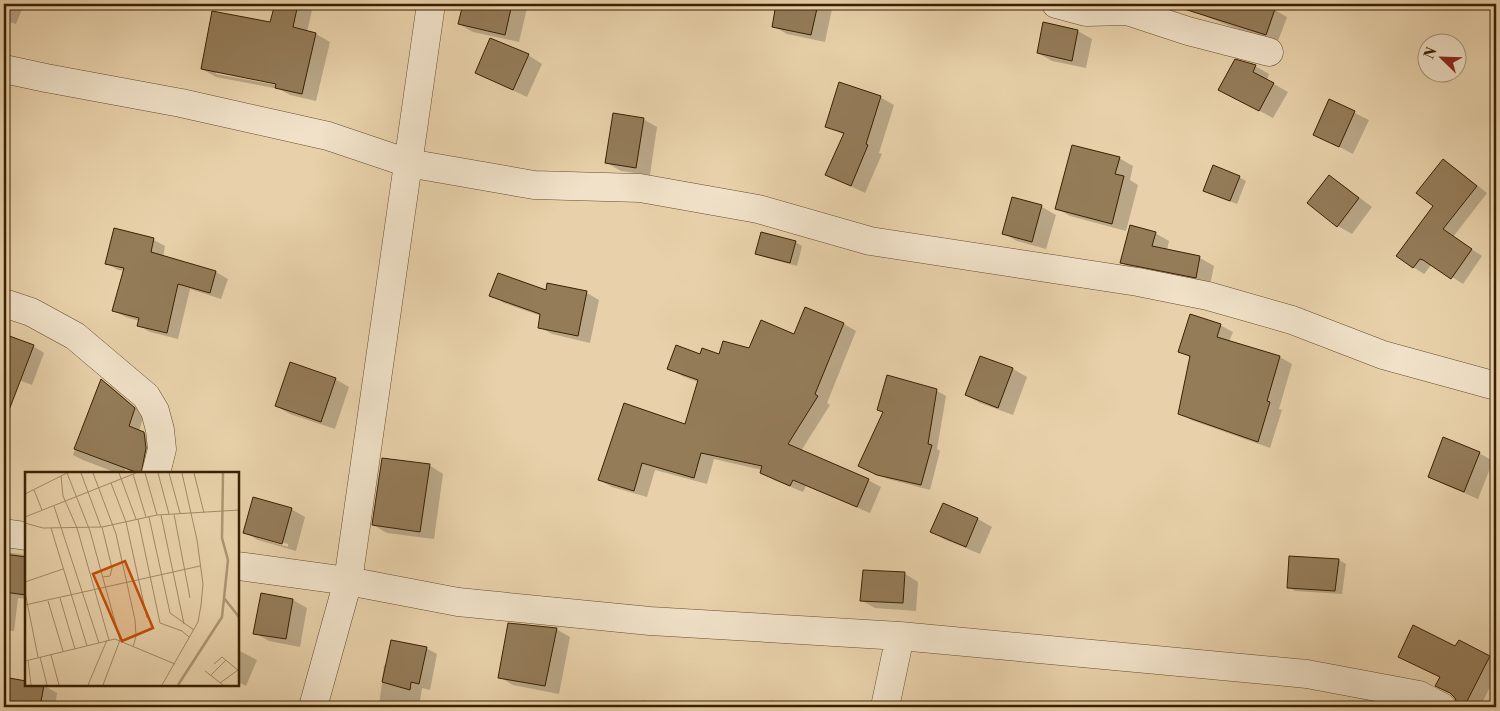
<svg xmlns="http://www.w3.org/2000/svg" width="1500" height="711" font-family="'Libre Bodoni',serif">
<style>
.shadow{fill:#0003;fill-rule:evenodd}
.building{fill:#947c59;stroke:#392001}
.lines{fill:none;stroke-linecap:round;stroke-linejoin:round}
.minor-casing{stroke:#654c2b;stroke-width:29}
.minor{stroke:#f0e1c8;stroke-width:28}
.inset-river{fill:none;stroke:#ac9571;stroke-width:2.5}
.inset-road{fill:none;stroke:#a28a66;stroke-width:1}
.view{fill:#c54e0a;fill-opacity:0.15;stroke:#c54e0a;stroke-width:2.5}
.inset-edge{fill:none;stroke:#392001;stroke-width:2.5}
</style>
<rect width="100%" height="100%" fill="#e8d1aa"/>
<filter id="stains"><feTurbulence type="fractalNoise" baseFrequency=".004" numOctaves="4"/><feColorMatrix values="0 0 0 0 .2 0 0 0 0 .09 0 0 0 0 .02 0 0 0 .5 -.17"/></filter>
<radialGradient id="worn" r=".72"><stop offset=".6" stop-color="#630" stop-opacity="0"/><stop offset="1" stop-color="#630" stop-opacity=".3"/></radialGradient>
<!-- shadow -->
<path class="shadow" d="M4,4H24L16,24L4,20Z
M276,4H309L313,6L307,32L316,34L330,42L316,101L290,95L279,89L216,77L202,69L271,23ZM216,71L282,84V86L216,74Z
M464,4H528L519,42L473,32L459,24Z
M778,4H833L825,42L787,34L773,26Z
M1175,4H1257L1275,10L1287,17L1278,41L1232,27Z
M1044,24L1078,31L1092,39L1086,68L1052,61L1038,53Z
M528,55L542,64L527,97L491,80L477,72Z
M1255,66L1269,74L1267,80L1288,92L1273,118L1234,97Z
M880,97L894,105L879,153L882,154L865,193L827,175L844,135L827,126Z
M1330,101L1369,120L1353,154L1314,134Z
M643,119L657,127L650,175L621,171L607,163Z
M1119,158L1133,166L1130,180L1138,185L1126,231L1070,216L1056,208Z
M1443,161L1454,167L1487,193L1453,237L1482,256L1463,284L1432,264L1424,274L1413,267L1435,206Z
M1239,177L1246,181L1237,204L1205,191Z
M1329,177L1343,185L1372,207L1352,234L1338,226Z
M1013,199L1042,207L1056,215L1046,249L1017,241L1003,233Z
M1155,233L1169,241L1167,250L1200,258L1214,266L1210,285L1136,271L1122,263Z
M154,240L165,246L163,257L216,272L228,279L221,299L190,289L178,339L150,332L138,325L139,321L126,317L114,311L125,271L118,270L106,263Z
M795,242L802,246L797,266L764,257L757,253Z
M4,263L9,266L4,280Z
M546,291L587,293L599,300L590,343L552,334L539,327L541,316L504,303L491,295Z
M844,324L856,331L827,403L830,405L801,451L868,480L881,487L870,513L806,486L803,492L774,480L761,472L762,470L714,459L707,484L655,470L647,497L612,487L599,480L686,426L698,382L682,376L669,368L701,355L720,356L750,350L795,335Z
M1220,325L1233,332L1229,342L1280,357L1292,364L1279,409L1282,410L1270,448L1191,420L1179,413L1191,358L1180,351Z
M4,335L33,346L44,353L32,385L4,374Z
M981,357L1013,369L1027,377L1013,415L980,403L966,395Z
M335,379L349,387L335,429L290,414L276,406Z
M102,381L111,386L144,415L139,431L154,438L152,473H138L125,469V473H117L83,460L73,455Z
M937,391L946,396L937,449L940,451L930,490L888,479L869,471L884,413L879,410Z
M1479,453L1493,461L1478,499L1443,484L1429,476Z
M429,465L443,474L434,539L387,533L373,525Z
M943,504L978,519L992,527L980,554L946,540L932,532Z
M291,509L305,517L296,551L258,540L244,532ZM258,536L288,544V547L258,538Z
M4,552L26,555V599L18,598L14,631L4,630Z
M1290,557L1339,560L1346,564L1342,594L1295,591L1288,587Z
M904,573L918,582L916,611L875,608L861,600Z
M293,600L307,608L300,647L269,641L255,633Z
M556,629L570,637L559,694L513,685L499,677Z
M426,648L437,654L430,690L422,688L419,707H379L384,665L387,666Z
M1456,648L1489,657L1496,661V675L1480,707H1462L1459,705L1456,698L1441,678L1412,663Z
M238,650L257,660L246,686L238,682Z
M4,678L26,682V685H43L57,693L55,707H4Z
M642,700L674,707H675H640Z
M771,700L785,707H768Z"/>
<!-- building -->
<path class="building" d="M275,4H298L293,27L316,33L302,94L275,88L276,84L201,69L212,11L270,22Z
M463,4H512L505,35L458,24Z
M776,4H818L811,35L772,27Z
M1182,4H1260L1275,9L1266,35L1181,8Z
M1043,22L1078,30L1072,61L1037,53Z
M490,38L529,54L513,90L475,73Z
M1235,59L1256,65L1253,72L1274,83L1259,111L1218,90Z
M839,82L881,96L866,144L868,145L851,186L825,175L844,133L825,127Z
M1329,99L1355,111L1339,147L1313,135Z
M613,113L644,118L636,168L605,163Z
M1072,145L1120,157L1115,174L1124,176L1112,224L1055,209Z
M1443,159L1477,186L1443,229L1472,249L1451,279L1423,260L1420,259L1413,268L1396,256L1433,206L1416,193Z
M1213,165L1240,176L1230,201L1203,191Z
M1329,175L1359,198L1337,227L1307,203Z
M1012,197L1042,205L1032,242L1002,234Z
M1130,225L1156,232L1152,246L1200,256L1196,278L1120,263Z
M114,228L154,238L151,252L216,271L210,293L178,284L167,333L137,326L139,318L112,311L124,268L105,264Z
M761,232L796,241L790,263L755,254Z
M498,273L546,290L547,283L587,291L578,336L538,328L540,314L489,296Z
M805,307L844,323L815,394L818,396L788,444L869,479L857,507L793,480L790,486L760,473L762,466L701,453L694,478L642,463L634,491L598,480L624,403L685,424L698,380L667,369L676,345L700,354L702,348L719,354L723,341L749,348L761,320L794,334Z
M1190,314L1221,324L1217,337L1280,356L1267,401L1270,402L1258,442L1178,414L1190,356L1178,352Z
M4,334L34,345L6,418H4Z
M980,356L1013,368L998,408L965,395Z
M290,362L336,378L321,422L275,406Z
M887,375L937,389L928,444L932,445L921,485L877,475L858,466L883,412L877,410Z
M101,379L135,408L129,426L144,432L146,448L141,474L74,449Z
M1443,437L1480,452L1464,492L1428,477Z
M382,458L430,464L420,532L372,525Z
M253,497L292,508L282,544L243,533Z
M943,503L978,518L966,547L930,532Z
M4,554L26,557V595L4,592Z
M1289,556L1339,559L1335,591L1287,588Z
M863,570L905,572L903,603L860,601Z
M261,593L293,599L286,639L253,634Z
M508,623L557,628L545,686L498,678Z
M1413,625L1455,646L1459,640L1490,656L1464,707L1458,706L1455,698L1450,693L1435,686L1440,677L1398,657Z
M391,640L427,647L419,684L411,682L410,690L382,682Z
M4,677L26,681V685H44L40,707H4Z"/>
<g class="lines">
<!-- minor casing -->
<g class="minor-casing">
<path id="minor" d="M1056,4L1086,12L1127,11L1188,31L1269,52
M4,69L46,78L181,103L328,136L408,163L534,185L640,188L758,209L870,241L1138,282L1208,296L1292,320L1383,355L1496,386
M4,303L31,312L75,336L146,396L155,411L160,430L162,449L156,473
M4,533L26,536
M238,566L348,581L458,602L650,621L900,636L1307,674L1419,695L1442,707
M313,707L348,581L431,4
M885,707L900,636"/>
</g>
<!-- minor -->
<use href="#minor" class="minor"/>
</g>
<!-- overview -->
<g transform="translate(25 472)">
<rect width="214" height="214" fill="#e8d1aa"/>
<path class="inset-river" d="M199,126L214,145M153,213L197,145L203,88L197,66L198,1"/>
<path class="inset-road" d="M42,1L65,59L95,168M56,1L76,55M68,1L91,62L110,148L111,164L108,175M94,1L111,47M120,1L132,43M133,1L144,42M144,1L155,41M169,1L179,41M108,2L121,45M36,4L38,24L52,56L84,168M86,11L101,50L122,146M9,18L17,38M0,22L42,1M29,34L74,171M149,42L165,126M136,43L159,152M0,45L111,1M124,45L145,141L169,158M113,47L135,151L157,159L164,165M0,51L18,56L77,55L132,43L214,38M77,55L87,96L85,104L78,105M26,56L62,174M0,110L38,97M0,120L13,185M35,126L50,177M23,129L38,179M0,133L175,94M26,183L34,213M15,185L22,213M3,188L6,213M0,189L90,167L150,192M189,192L197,185L214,199M180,199L198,213M186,203L201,188M195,211L213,198M63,213L82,168M78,213L95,168M137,213L173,150L176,133L178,112L172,68L157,1"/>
<path class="view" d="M100,89L128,156L97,169L68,102Z"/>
<rect width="214" height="214" class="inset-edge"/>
</g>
<!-- margin -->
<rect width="1500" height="711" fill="none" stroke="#e8d1aa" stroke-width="20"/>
<rect x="5" y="5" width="1490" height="701" fill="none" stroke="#392001" stroke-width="2.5"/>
<rect x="10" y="10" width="1480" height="691" fill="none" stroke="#392001"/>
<!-- north arrow -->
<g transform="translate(1442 58) rotate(293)"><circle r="24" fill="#f0e1c8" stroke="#a79478"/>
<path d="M0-4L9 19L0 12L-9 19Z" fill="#8f2418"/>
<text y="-8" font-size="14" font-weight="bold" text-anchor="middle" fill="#392001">N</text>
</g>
<rect width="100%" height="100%" filter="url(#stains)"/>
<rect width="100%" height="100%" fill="url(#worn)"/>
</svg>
